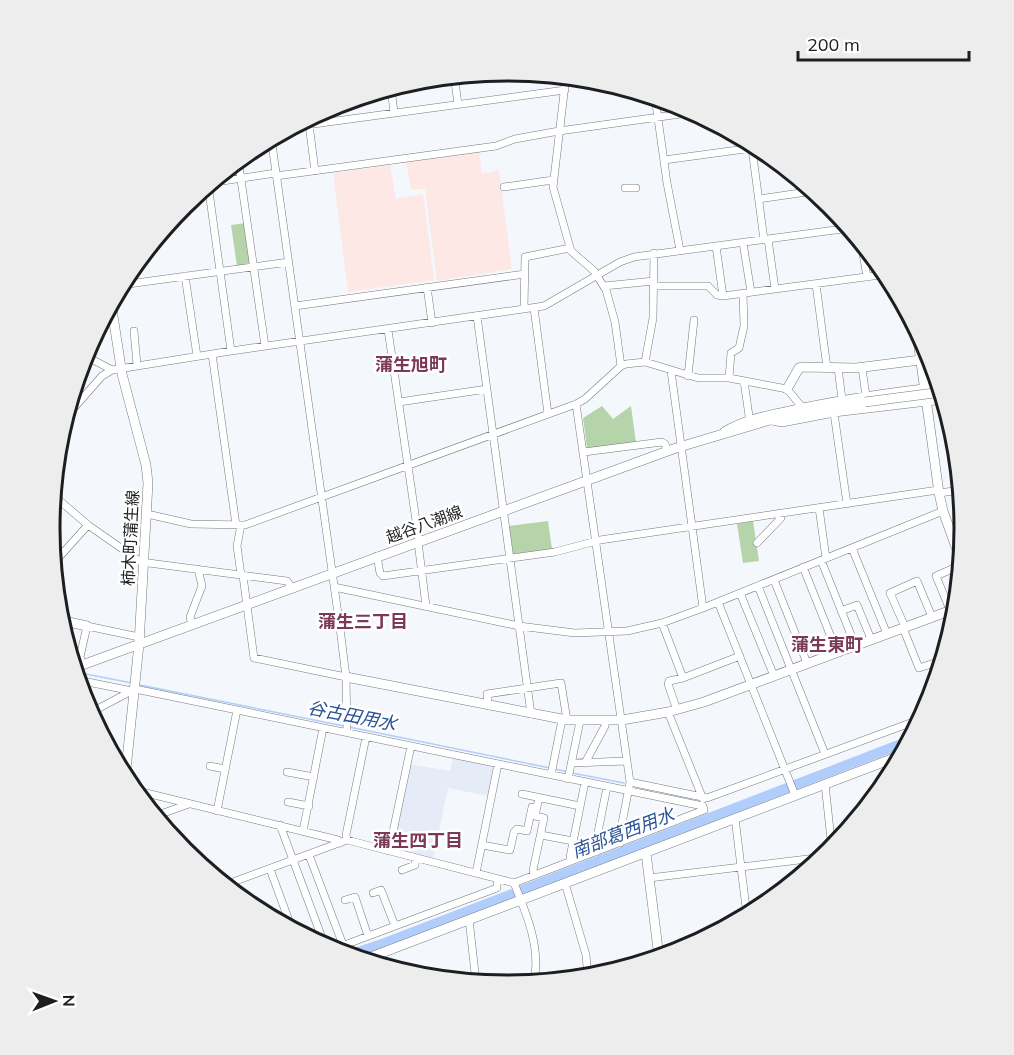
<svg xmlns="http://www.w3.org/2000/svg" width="1014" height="1055" font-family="Mulish,'Noto Sans JP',sans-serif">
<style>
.built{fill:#e5ecf8}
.education{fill:#fde8e6}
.green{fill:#b6d4a9}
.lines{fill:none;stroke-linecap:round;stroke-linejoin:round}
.stream{stroke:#b1cdfc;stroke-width:1.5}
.river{stroke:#b1cdfc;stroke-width:10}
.street-casing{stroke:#76797e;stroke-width:8}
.secondary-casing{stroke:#76797e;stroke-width:10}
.street{stroke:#fff;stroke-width:7}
.secondary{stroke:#fff;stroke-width:9}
.secondary-bridge-casing{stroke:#76797e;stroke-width:10;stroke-linecap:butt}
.secondary-bridge{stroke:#fff;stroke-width:9}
.labels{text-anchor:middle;stroke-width:5;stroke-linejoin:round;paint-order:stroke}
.street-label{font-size:16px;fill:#1d1e20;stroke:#fff}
.neighbourhood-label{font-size:18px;font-weight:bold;fill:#7c3956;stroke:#fff}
.water-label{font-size:18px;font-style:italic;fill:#2a5195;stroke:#fff}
.rim{fill:none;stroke:#1d1e20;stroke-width:3}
</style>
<rect width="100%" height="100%" fill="#f4f8fd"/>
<!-- built -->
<path class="built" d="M453,758L494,766L488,796L448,788L433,859L394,849L392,845L409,764L450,771Z"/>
<!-- education -->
<path class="education" d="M479,150L482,174L499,170L512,269L437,281L425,189H411L406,162Z
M390,165L396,199L423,194L434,280L348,292L333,173Z"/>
<!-- green -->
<path class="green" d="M246,223L250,264L237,266L231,225Z
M602,406L613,419L631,406L636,443L587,448L583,418Z
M548,521L552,549L513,554L509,526Z
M753,521L759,561L743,563L737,524Z"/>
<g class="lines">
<!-- stream -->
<path class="stream" d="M75,672L132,683
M140,685L344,726
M349,727L550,768
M555,769L568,772
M572,773L624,783"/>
<!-- river -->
<path class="river" d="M349,955L385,943L909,741"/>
<!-- street casing -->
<g class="street-casing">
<path id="street" d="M454,75L458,104
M566,76L553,187L571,251L594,271L606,290L615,322L621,366
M610,83V87L620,86
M391,87L394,113
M655,97L667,183L680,250
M309,124L315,171
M291,127L565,90
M559,131L695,112
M271,137L340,628L346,677L347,732
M751,141L764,240
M238,159L265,346
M664,160L760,147
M276,176L496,146L515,139L559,131
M209,183L276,173
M208,184L231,351
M504,187L553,180
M625,188H636
M759,199L814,191
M768,239L775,289
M861,242L867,277
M743,243L751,292
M716,246L723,296
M185,276L197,356
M816,284L827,368
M121,285L289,262
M604,286L654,281
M653,286H708L717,295L723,296L888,274
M427,287L432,323
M295,306L525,274
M534,308L548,414
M524,309L525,257L570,248
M477,316L531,714
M388,330L419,541
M134,331L137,365
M212,354L236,525
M84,355L112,370
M645,362L653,318L654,253
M838,368L842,399
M862,368L866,396
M671,371L703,608
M688,376L694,320
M729,378L731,353L739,348L744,326L743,293
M744,381L750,423
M399,402L487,389
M576,404L630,782L619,839L620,843
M834,413L847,504
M65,418L102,376L112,370L231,351L544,306L620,262L634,257L850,228
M772,421L782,423L834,413L944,400
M724,431C742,420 764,415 785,411C836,399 888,392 940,386
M584,452L662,442L665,444L667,451
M939,493L961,490
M53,495L88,525L141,562L287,581L292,588
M819,508L826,558
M147,514L191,524L245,525L576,404L585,399L621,366L626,364L645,362L698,378H729L787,389L802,407
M241,525L237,546L241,575
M418,542L426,606
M757,543L781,518L780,513
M852,548L887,634
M377,556L380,573L383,576L555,552L600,540L938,490
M821,560L855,645
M53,564L88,525
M803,567L837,652
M243,576L254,658L346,677
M774,580L807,663
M758,586L791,669
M334,587L519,626L575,633L627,631L662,623L703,608L943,511
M740,593L774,676
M718,602L795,795
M950,610L936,576L961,565
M841,611L857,605L871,639
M662,623L683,678
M192,625L190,617L202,586L198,569
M905,627L890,593L917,581L932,617
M903,628L919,668L943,660
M82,665L80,657L87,626L139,637
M791,669L825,754
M78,680L132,691
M488,706L487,694L561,683L567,720
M677,710L668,684L669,681L683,678L740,656
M668,712L703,799
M90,713L135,689L703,806L704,810
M572,763L627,761
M585,763L605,726V720
M210,766L225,769
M287,772L314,777
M551,775L562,720
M568,779L580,721
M630,782L707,798L921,719
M825,784L832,849
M134,790L338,840L340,843
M522,794L580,806
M288,802L309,806
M217,811L237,710
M155,816L189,804
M735,818L747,916
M280,825L325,946
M303,831L323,728
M541,835L573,841
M347,840L346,835L366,737
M482,845L510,850L514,832L517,829L527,831L532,807L536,808
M389,851L411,746
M596,852L595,847L607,787
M309,855L343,945
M571,861L570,857L585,782
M270,869L292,929
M402,870L415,865L416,858
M476,873L498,764
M534,875L533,870L544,818L535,816L539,798
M649,878L824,857
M514,883L704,810
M565,883L586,955L588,977
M225,885L347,840L514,883C527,915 541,948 534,982
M373,893L381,890L395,926
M345,900L355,897L368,936
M469,919L476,982
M331,950L497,888V879
M380,953L381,965"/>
</g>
<!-- secondary casing -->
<g class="secondary-casing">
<path id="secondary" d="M111,303L122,374L146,465L148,483L139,644L125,779
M916,326L939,493L943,511L961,561
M787,389L799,368L802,367L856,368L920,360
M59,620L87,626
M74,668L676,448L770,420L865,402
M346,677L567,720H622L668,712L704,702L957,608
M646,853L659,957
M363,960L902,755"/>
</g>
<!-- street -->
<use href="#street" class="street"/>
<!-- secondary -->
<use href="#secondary" class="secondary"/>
<!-- secondary-bridge casing -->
<g class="secondary-bridge-casing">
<path id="secondary-bridge" d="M865,402L942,392"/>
</g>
<!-- secondary-bridge -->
<use href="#secondary-bridge" class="secondary-bridge"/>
</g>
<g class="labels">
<!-- street labels -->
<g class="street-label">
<text transform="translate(424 524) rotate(-20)" y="6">越谷八潮線</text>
<text transform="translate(130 538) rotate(-87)" y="6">柿木町蒲生線</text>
</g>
<!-- neighbourhood labels -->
<g class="neighbourhood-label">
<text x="411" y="371">蒲生旭町</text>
<text x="363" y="628">蒲生三丁目</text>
<text x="827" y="651">蒲生東町</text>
<text x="418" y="847">蒲生四丁目</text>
</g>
<!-- water labels -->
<g class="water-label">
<text transform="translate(352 716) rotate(11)" y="6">谷古田用水</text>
<text transform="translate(623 833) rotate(-21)" y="6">南部葛西用水</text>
</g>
</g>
<!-- crop -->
<path d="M0 0H1014V1055H0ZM60 528a447 447 0 1 1 894 0a447 447 0 1 1-894 0Z" fill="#ededed" fill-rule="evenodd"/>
<path class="rim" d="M60 528a447 447 0 1 1 894 0a447 447 0 1 1-894 0Z"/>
<!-- north arrow -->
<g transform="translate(54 1001) rotate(89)" stroke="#ffffff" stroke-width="4.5" paint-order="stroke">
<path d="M0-4.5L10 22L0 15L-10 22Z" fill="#1d1e20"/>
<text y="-9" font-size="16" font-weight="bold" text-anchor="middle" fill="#1d1e20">N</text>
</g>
<!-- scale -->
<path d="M798 51v9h171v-9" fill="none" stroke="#1d1e20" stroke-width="3"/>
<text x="807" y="51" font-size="18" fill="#1d1e20" stroke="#ffffff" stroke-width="4.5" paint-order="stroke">200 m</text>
</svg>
